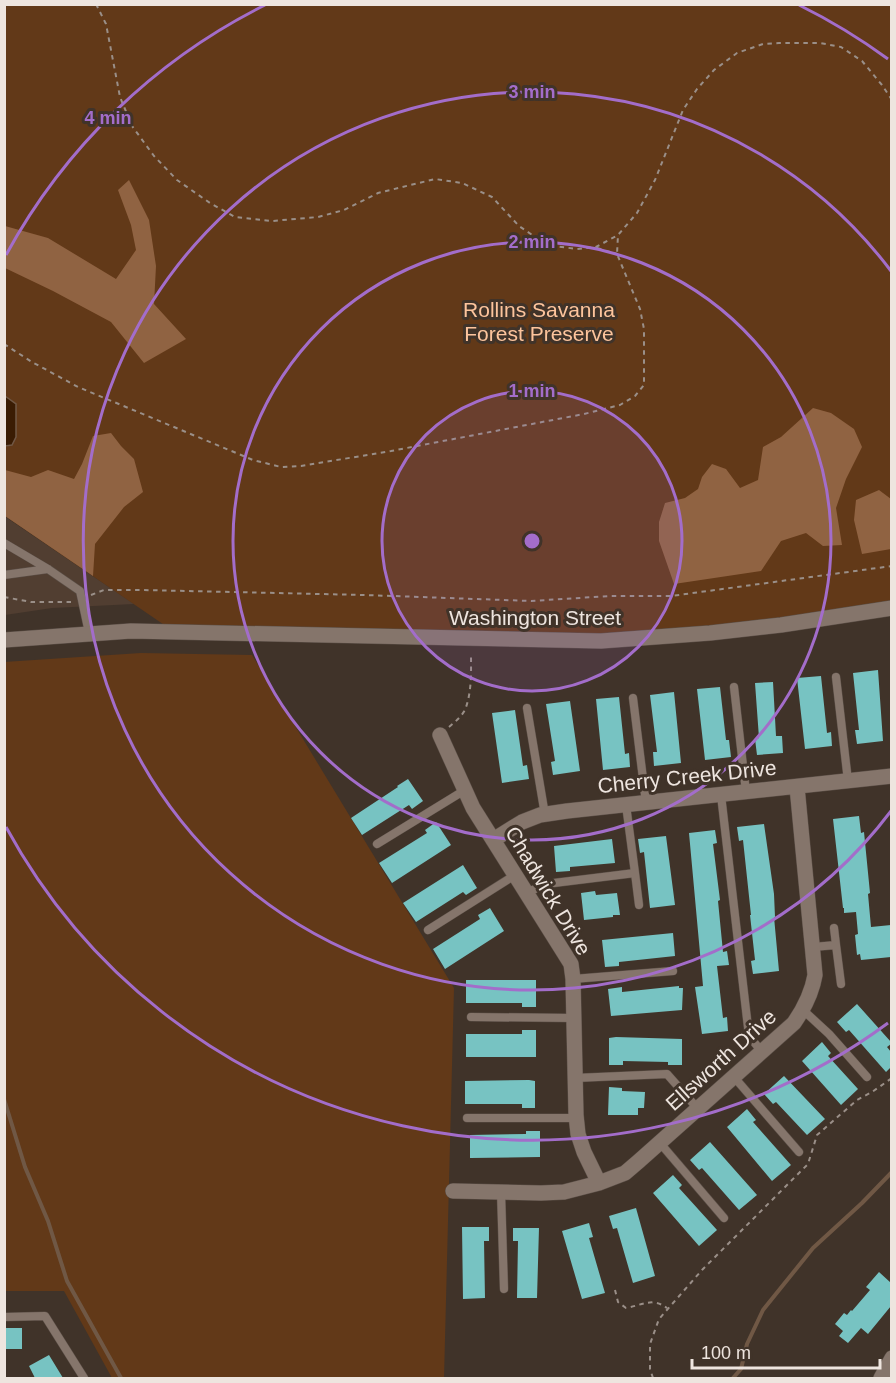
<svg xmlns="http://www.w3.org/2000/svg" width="896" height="1383" font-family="Helvetica,sans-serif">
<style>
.built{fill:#513e31}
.green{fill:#623918}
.forest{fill:#906342}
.water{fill:#3a1c03;stroke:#705845;stroke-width:1.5}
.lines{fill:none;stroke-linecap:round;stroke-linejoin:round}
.stream{stroke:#705845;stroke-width:4}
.building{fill:#77c3c2}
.lane-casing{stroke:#5b4f47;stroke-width:9}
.street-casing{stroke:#5b4f47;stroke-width:16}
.secondary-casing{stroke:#5b4f47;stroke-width:16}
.path{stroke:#9a8f88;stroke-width:2;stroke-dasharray:4.5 4.5;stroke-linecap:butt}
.lane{stroke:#85756b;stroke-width:8}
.street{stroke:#85756b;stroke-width:15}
.secondary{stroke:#85756b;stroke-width:15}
.ring{fill:none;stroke:#a36dca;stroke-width:3}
.labels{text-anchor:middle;stroke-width:6;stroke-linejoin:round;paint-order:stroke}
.park-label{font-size:21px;fill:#fdc49c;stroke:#403329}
.street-label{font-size:21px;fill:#eee5df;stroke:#403329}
.centre{fill:#a36dca;stroke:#403329;stroke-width:3}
.ring-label{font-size:18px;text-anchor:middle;font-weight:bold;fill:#a36dca;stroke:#403329;stroke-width:6;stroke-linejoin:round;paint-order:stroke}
</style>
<rect width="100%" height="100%" fill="#403329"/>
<!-- built -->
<path class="built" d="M4,516L134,604L52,608L5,615Z"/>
<!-- green -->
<path class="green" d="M5,5H891V608L601,641L176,633L5,516Z
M141,653L252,655L454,988L444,1378H112L64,1291H5L4,662Z"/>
<!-- forest -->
<path class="forest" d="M129,180L149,220L156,266L154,304L186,339L144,363L111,322L53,291L5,268V226L48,238L116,279L136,250L131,225L118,190Z
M813,408L831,413L854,429L862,447L846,479L836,508L842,545L823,546L806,533L781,541L761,571L674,584L659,541V522L665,503L685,498L698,489L702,477L712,464L726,469L740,488L758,480L763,447L781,437Z
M111,433L121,446L134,459L143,492L124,507L95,544L93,576L5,516V470L31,477L48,470L74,479L82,464L93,436Z
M879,490L891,499V549L862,554L854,520L856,500Z"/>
<!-- water -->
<path class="water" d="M5,396L16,404V437L12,445L5,446Z"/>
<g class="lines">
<!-- stream -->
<path class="stream" d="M4,1099L25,1167L48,1221L67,1281L121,1378
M733,1378L741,1369L747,1344L763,1310L813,1248L862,1203L892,1172"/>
</g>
<!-- building -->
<path class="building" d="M878,670L883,741L857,744L855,730H859L853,673Z
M821,676L827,733L831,732L832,746L805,749L797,678Z
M773,682L776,736H782L783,753L757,755L755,739L759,738L755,683Z
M720,687L726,740H729L731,757L705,760L697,689Z
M674,692L681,763L654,766L653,752H657L650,695Z
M619,697L625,754L629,753L630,767L603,770L596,699Z
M570,701L580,771L553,775L551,762L555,761L546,704Z
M515,710L523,766L527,765L529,779L502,783L492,713Z
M408,779L423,801L412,809L409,805L362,835L351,818L398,787L397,786Z
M859,816L861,833L864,832L870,893L868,894L871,927L891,925V957L861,960L860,954L857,955L855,935L858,934L856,912L844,913V908H843L833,819Z
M436,822L451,845L392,883L379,863L427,833L425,830Z
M764,824L774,894L775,917H774L779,971L753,974L751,961L755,960L750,915H751L743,840L739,841L737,827Z
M715,830L717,843L713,844L720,900L718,901L723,952L727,951L729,965L717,966L723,1018L727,1017L728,1031L702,1034L695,987L703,986L689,833Z
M666,836L675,905L650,908L644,852L640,853L638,839Z
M612,839L615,863L570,867V871L556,872L554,846Z
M463,865L477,888L466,895L463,892L416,922L403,903Z
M595,891L596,895L617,893L620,915H613V917L584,920L581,893Z
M490,908L504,931L445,969L433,949L480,919L478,915Z
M673,933L675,956L619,962V966L605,967L602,940Z
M466,980H536V1007H522V1003H466Z
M679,986V988H683L682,1010L611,1016L608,989L622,987V992Z
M857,1004L891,1042V1044L887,1047L891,1052V1067L886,1072L849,1030L846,1032L837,1022Z
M522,1030H536V1057H466V1034H522Z
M616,1037L682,1039V1065H668V1062L623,1061V1065H609V1038Z
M822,1042L831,1053L828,1056L858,1089L841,1105L802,1061Z
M784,1076L825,1119L807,1135L776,1102L773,1104L764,1094Z
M529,1080L535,1081V1108H522V1104H465V1081Z
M609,1087L622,1088V1091L645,1092L644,1108H638V1115H608Z
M747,1109L756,1120L753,1122L791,1165L772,1181L727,1127Z
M526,1131H540V1157L470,1158V1135L526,1134Z
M710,1142L757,1195L739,1210L702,1168L699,1170L690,1160Z
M673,1175L682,1185L679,1188L717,1230L699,1246L653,1193Z
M636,1208L655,1276L633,1283L617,1228L613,1229L609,1216Z
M589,1223L593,1237L589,1238L605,1293L582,1299L562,1231Z
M462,1227H489V1241H484L485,1298L463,1299Z
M513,1228H539L537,1298H517L518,1241H513Z
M879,1272L891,1283V1306L868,1334L861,1328L848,1343L839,1336L843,1331L835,1324L844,1313L847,1315L851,1310L852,1311L870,1290L866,1287Z
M4,1328H22V1349H4Z
M49,1355L63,1378H35L29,1366Z"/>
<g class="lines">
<!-- lane casing -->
<g class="lane-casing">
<path id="lane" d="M4,543L48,569L80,591L89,633
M4,575L48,569
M836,677L848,781
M734,687L746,792
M633,698L646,803
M527,708L545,815
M721,795L749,1036L762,1052
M377,844L465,790
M635,873L639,905
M526,892L554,883L635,873L626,805
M834,928L836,945
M428,930L515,875
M813,947L836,945L841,984
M573,979L673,971
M803,1010L829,1034L867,1077
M471,1017L574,1018
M734,1077L799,1152
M575,1078L667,1074L698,1109
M467,1118H576
M660,1143L724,1218
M501,1192L504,1289
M4,1317L45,1316L84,1378"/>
</g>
<!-- street casing -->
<g class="street-casing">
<path id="street" d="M440,735L473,808L571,964L573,979L576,1115L578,1134L584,1152L599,1183
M493,840L522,822L540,815L567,811L892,776
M453,1191L541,1193L564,1192L599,1183L625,1173L639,1161L794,1023C805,1007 812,993 815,975L797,787
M881,1378L892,1358"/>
</g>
<!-- secondary casing -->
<g class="secondary-casing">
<path id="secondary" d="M4,640L131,631L601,641L710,633L781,625L892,608"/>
</g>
<!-- path -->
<path class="path" d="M96,4L106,24L120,97L132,126L154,156L177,180L210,203L235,217L272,221L318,217L344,210L378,193L435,179L462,183L492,197L519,226L547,245L577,249L596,247L618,235L637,213L655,180L683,110L697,89L714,70L737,53L763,44L779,43H820L841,47L862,61L882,85L892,100
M597,248L617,254
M4,344L32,362L78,387L253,460L281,467L301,466L391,451L584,414L620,405L635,396L644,385V329L640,309L617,254L618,235
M91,595L104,590H142L365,595L531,601L610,596H671L892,566
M4,597L31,602H71
M449,727C455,722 461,717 465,710C472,692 471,672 471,653
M615,1290L618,1302L626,1308C643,1305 652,1297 667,1308
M653,1378L650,1369V1344L659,1319L702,1270L808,1164L817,1135L857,1100L872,1092L892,1078"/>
<!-- lane -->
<use href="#lane" class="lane"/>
<!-- street -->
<use href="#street" class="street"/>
<!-- secondary -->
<use href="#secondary" class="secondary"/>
</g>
<!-- distance rings -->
<circle cx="532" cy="541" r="150" fill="#a36dca" fill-opacity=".12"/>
<g class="ring">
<circle cx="532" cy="541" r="150"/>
<circle cx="532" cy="541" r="299"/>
<path d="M891 811A449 449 0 1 1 891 271"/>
<path d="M888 1023A599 599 0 0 1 6 827M6 255A599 599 0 0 1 265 5M799 5A599 599 0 0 1 888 59"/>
</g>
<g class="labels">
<!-- park labels -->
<g class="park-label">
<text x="539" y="317">Rollins Savanna<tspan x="539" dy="24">Forest Preserve</tspan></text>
</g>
<!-- street labels -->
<g class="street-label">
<text x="535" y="625">Washington Street</text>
<text transform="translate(687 777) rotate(-6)" y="7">Cherry Creek Drive</text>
<text transform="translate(548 891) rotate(59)" y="7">Chadwick Drive</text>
<text transform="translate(721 1060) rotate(-42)" y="7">Ellsworth Drive</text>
</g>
</g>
<circle cx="532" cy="541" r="9" class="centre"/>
<g class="ring-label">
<text x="532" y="98">3 min</text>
<text x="108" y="124">4 min</text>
<text x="532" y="248">2 min</text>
<text x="532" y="397">1 min</text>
</g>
<!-- border -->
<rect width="896" height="1383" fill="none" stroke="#eee5df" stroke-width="12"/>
<!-- scale -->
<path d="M692 1359v9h188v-9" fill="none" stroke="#eee5df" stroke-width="3"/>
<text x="701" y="1359" font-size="18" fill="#eee5df" stroke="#403329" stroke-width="4.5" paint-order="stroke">100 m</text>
</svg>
